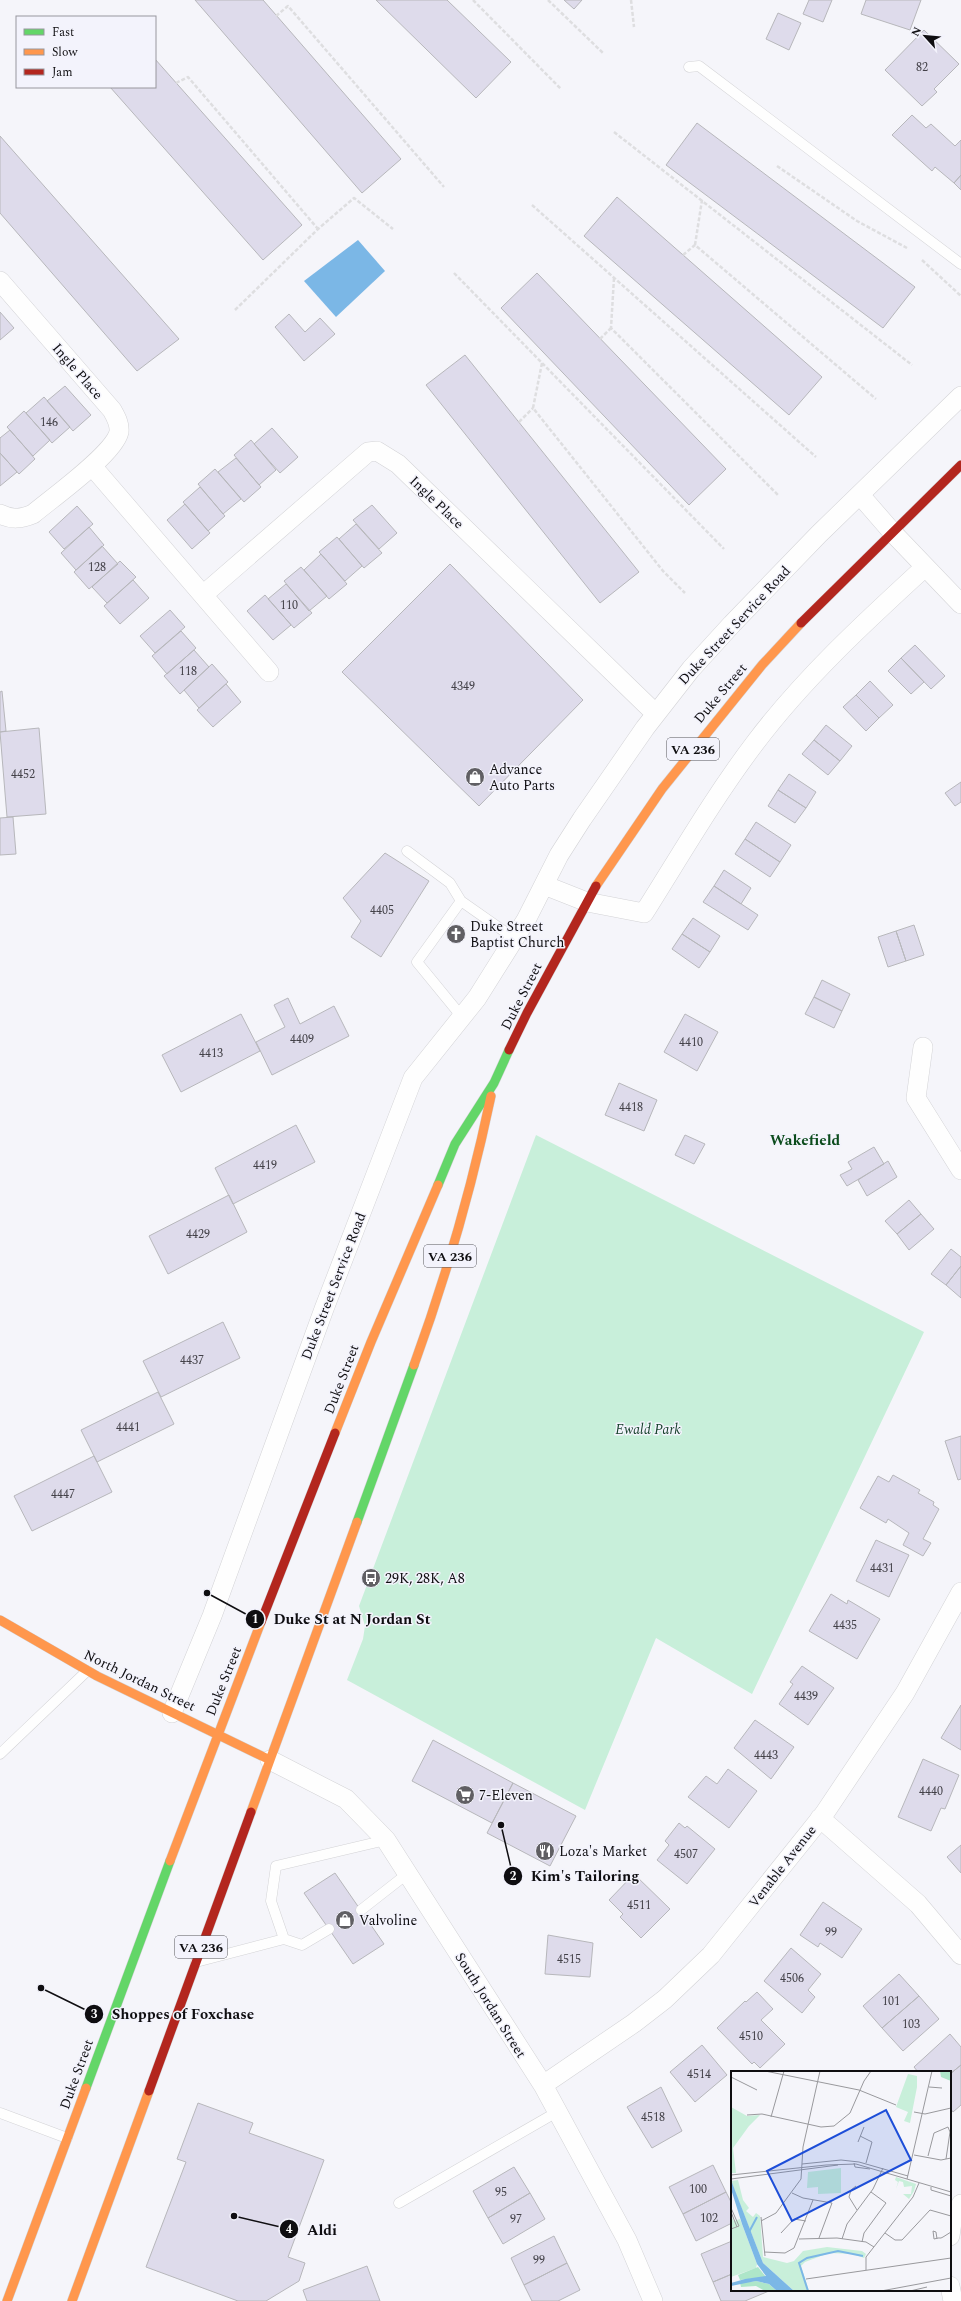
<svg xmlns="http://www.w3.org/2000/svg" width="961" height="2301" font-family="Spectral,serif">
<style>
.green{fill:#c8efda}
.water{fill:#7bb7e6}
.building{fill:#dedbeb;stroke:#b7b7bb}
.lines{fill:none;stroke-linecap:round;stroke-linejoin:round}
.lane-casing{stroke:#d3d3d6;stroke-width:11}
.street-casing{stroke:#d3d3d6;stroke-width:20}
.fast-casing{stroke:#d3d3d6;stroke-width:10}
.slow-casing{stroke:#d3d3d6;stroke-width:10}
.jam-casing{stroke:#d3d3d6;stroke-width:10}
.path{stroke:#dedee0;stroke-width:2.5;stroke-dasharray:4 2;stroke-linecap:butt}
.lane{stroke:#fefefe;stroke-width:10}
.street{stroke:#fefefe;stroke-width:19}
.fast{stroke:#63d668;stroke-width:9}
.slow{stroke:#ff974d;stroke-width:9}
.jam{stroke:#b3261e;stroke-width:9}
.labels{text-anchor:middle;stroke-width:3;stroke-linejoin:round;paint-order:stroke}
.number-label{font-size:12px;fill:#434148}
.shield{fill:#f3f3fc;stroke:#535358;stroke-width:1}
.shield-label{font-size:13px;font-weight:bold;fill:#0f0e11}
.street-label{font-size:14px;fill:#0f0e11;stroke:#f3f3fc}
.poi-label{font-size:14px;fill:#0f0e11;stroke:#f3f3fc;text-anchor:start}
.park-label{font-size:14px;font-style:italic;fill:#17422c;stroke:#f3f3fc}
.neighbourhood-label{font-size:15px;font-weight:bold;fill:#0c4c1c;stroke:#f3f3fc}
.inset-river{fill:none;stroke:#7bb7e6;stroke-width:2}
.inset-road{fill:none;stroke:#99999d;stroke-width:1}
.view{fill:#1d4ed8;fill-opacity:0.15;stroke:#1d4ed8;stroke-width:2}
.inset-edge{fill:none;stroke:#0f0e11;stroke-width:2}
.leader{fill:none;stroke:#0f0e11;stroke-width:1.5}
.callout-dot{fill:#0f0e11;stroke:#f3f3fc;stroke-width:1.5}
.mark-label{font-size:12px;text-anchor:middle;font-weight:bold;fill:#fff}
.callout-label{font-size:15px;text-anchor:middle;font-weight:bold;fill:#0f0e11;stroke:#f3f3fc;stroke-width:3;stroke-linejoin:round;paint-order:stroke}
</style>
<rect width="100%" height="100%" fill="#f5f5fa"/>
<!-- green -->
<path class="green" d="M536,1135L924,1332L752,1694L656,1638L585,1810L347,1680L363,1639L365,1626L359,1606Z"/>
<!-- water -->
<path class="water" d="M358,240L385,271L336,317L304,281Z"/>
<!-- building -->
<path class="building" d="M195,0H263L401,159L362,193Z
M376,0H447L511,62L476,98Z
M564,0H582L574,9Z
M809,0H832L823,22L803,14Z
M866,0H921L910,30L861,14Z
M778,13L801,23L789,50L766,39Z
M924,30L959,64L934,89L937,92L922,106L885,70Z
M155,59L302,225L263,260L110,87H155Z
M912,115L926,128L931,124L955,146L961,140V175L954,183L935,167L932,171L892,135Z
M697,123L915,287L883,328L666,165Z
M0,136L179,339L137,371L0,213Z
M961,175V190L954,183Z
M617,197L822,377L789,415L584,236Z
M537,273L726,469L689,505L501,308Z
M0,312L14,328L0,340Z
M289,314L305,332L320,318L335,334L304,361L275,327Z
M465,355L639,572L600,603L426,385Z
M65,386L91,415L73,431L47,401Z
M44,397L70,427L52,443L26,413Z
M24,411L50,440L33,456L7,427Z
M272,428L298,457L280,473L254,444Z
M10,430L35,459L19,474L0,453V438Z
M251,440L276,470L259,485L234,455Z
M0,453L17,472L0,486Z
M236,458L261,487L244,502L218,472Z
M215,469L241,499L223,514L198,484Z
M200,487L225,516L208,531L183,502Z
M185,504L210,533L192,549L167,520Z
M372,505L397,533L379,549L353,520Z
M77,506L93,524L64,549L49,532Z
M356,524L382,553L364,568L339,539Z
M89,527L104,545L76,570L61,553Z
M337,537L362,566L345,581L319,552Z
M102,546L118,564L89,589L74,572Z
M321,554L347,584L329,599L304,570Z
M120,561L136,577L107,603L92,587Z
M450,564L583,700L479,806L342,672Z
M301,567L327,596L309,611L284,581Z
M133,580L149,598L120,624L104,606Z
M286,584L312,613L294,628L268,599Z
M265,595L291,625L273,640L247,611Z
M170,610L185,627L155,653L140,636Z
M181,631L196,648L167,674L152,656Z
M915,645L945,676L931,689L901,658Z
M194,650L209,667L180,694L164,676Z
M901,658L924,682L911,694L888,671Z
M212,664L228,682L199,708L184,690Z
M870,681L893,705L879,718L856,695Z
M226,684L241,702L213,727L197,710Z
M2,691L6,731L0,732V692Z
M856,695L879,718L866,731L843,707Z
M826,725L852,746L840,761L814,740Z
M39,728L46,814L7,817L0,732Z
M814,740L840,761L828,775L802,754Z
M789,774L816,792L806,808L778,790Z
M961,782V802L955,806L945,793Z
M778,790L806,808L795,823L768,806Z
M13,817L16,854L0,855V818Z
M756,822L791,845L780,862L745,839Z
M745,839L780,862L770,877L735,854Z
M385,853L429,881L381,957L351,937L361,921L343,898Z
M724,870L751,888L741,904L714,886Z
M714,886L758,915L748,930L703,902Z
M693,918L720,936L710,952L682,934Z
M914,925L924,955L906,961L896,931Z
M896,931L906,961L888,967L878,937Z
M682,934L710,952L699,968L672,949Z
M822,980L850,994L842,1011L814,997Z
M814,997L842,1011L834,1028L805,1014Z
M288,998L300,1024L334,1006L349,1036L272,1075L256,1042L285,1027L274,1005Z
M241,1014L260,1051L181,1092L162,1055Z
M685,1014L718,1032L697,1071L664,1052Z
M619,1083L657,1100L644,1131L605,1115Z
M296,1125L315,1162L233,1204L215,1168Z
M685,1135L705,1144L694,1164L675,1155Z
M874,1147L884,1164L847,1186L840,1175L852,1169L848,1162Z
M888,1161L897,1177L867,1196L858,1180Z
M229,1195L247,1232L168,1274L149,1236Z
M909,1200L921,1214L897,1234L885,1221Z
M921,1214L934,1229L909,1250L897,1234Z
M951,1249L961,1257V1266L946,1285L931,1274Z
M961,1266V1298L946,1285Z
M223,1322L240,1358L161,1397L143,1361Z
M158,1392L174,1424L97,1462L81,1430Z
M961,1436V1479L958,1480L945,1441Z
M94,1456L112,1492L32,1531L14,1496Z
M893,1475L920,1490L918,1493L934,1502L933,1505L939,1509L923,1539L931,1543L923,1556L903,1545L909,1533L888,1519L886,1523L860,1508L878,1476L889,1482Z
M876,1540L909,1555L889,1597L856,1581Z
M831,1594L847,1604L848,1600L880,1619L857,1659L809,1631Z
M802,1666L834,1688L808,1725L779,1704L793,1684L790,1682Z
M961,1705V1750L941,1738Z
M755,1720L794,1747L771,1779L734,1748Z
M433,1740L513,1783L492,1823L412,1781Z
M923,1759L959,1775L945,1809L941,1808L931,1831L898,1817Z
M728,1769L757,1791L729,1828L688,1797L706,1776L717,1784Z
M513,1783L576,1816L550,1866L487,1833Z
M679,1823L685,1828L687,1826L715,1849L687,1884L657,1860L669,1845L665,1841Z
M961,1845V1873L947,1857Z
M335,1873L384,1944L353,1964L304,1893Z
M634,1874L670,1909L641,1938L620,1917L623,1914L609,1900Z
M823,1902L862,1929L842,1958L820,1943L818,1947L800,1935Z
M548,1935L593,1943L590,1977L545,1974Z
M791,1948L821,1974L808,1990L815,1997L802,2013L764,1981Z
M899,1974L919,1996L882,2028L863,2006Z
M757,1992L773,2009L761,2020L785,2044L760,2068L754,2062L752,2064L717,2028L745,2001L746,2002Z
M919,1996L939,2019L903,2051L882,2028Z
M950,2034L961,2047V2065L950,2074V2072H918L914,2067Z
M702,2045L727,2075L695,2102L670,2072Z
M961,2065V2105L953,2112L950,2108V2074Z
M661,2087L682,2131L652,2148L627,2107Z
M198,2103L253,2123L249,2133L324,2160L288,2257L305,2263L299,2281L266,2301H238L146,2267L186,2162L177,2159Z
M713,2165L726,2192L683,2214L669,2187Z
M514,2167L530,2193L488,2218L473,2191Z
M726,2192L732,2204V2223L696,2241L683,2214Z
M530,2193L545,2219L503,2244L488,2218Z
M554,2236L567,2263L524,2285L511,2258Z
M732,2241V2274L713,2282L701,2254Z
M567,2263L580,2290L558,2301H532L524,2285Z
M367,2266L380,2301H307L303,2290Z
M732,2274V2290L769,2291L745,2301H721L713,2282Z"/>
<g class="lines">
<!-- lane casing -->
<g class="lane-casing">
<path id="lane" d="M689,67L699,66L961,264
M407,851L450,883L461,901
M462,1017L417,962L461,901L515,939
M0,1754L87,1671
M361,1910L407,1874
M284,1939L271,1901L276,1866L386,1840
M196,1962L284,1939L302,1945L329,1929
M0,2113L67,2138
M399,2203L557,2112"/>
</g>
<!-- street casing -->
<g class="street-casing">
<path id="street" d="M0,281L112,410C116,417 120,424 119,432C114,454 52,498 33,514C21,519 12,520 0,514
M92,466L269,672
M860,495L893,533L961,604
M203,595L368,452L377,451L398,464L656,714
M544,885L587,902L644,913C680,856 714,797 755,743C804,678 865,622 925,567
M923,1047L916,1098L961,1170
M172,1713L212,1616L324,1309L413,1078L477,998L526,920L559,855L582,819L645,728L691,669L732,624L819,534L961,396
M270,1760L346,1799L386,1840L543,2085L627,2240L653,2301
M820,1818L918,1904L961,1955
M543,2085L634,2023L665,1999L711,1955L824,1814L905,1693L961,1592
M950,2236L952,2222L961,2204
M950,2286L953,2301"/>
</g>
<!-- fast casing -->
<g class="fast-casing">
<path id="fast" d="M438,1185L455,1144L494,1083L509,1050
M357,1522L414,1365
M86,2088L170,1861"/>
</g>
<!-- slow casing -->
<g class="slow-casing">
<path id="slow" d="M596,886L662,789L762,665L801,623
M414,1365C446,1277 472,1187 491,1096
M335,1433L371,1342L438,1185
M0,1620L97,1676L270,1760
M251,1812L357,1522
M170,1861L261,1622
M7,2301L86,2088
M72,2301L149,2091"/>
</g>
<!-- jam casing -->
<g class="jam-casing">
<path id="jam" d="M801,623L961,465
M509,1050L527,1013L596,886
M261,1622L335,1433
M149,2091L251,1812"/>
</g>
<!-- path -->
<path class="path" d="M473,0L561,89
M548,0L603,53
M631,0L634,27
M276,16L288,6L444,187
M176,83L188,77L318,229
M614,132L912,365
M777,166L857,221L907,248
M532,205L816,457
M695,245L702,200
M683,255L695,245L876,399
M922,260L961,296
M454,273L724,549
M614,278L611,328L778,495
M235,310L318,229L354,198L393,229
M600,339L611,328
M542,363L533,408L663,571L685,593
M519,422L533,408"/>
<!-- lane -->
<use href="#lane" class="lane"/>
<!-- street -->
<use href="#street" class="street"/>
<!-- fast -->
<use href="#fast" class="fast"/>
<!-- slow -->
<use href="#slow" class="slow"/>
<!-- jam -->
<use href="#jam" class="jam"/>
</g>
<!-- icons -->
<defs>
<g id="shop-disc" transform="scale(1)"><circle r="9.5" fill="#605f63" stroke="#f3f3fc"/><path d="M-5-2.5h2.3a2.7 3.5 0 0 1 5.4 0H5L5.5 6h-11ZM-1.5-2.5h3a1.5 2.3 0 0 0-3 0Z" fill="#fff"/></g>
<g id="church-disc" transform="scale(1)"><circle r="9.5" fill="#605f63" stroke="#f3f3fc"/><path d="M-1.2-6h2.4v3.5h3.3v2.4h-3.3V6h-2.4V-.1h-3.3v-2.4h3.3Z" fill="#fff"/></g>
<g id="bus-disc" transform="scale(1)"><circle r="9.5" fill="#605f63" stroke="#f3f3fc"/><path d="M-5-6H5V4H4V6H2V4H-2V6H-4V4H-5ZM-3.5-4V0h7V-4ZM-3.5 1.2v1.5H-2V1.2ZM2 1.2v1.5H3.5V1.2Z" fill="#fff"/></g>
<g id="supermarket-disc" transform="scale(1)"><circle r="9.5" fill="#605f63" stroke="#f3f3fc"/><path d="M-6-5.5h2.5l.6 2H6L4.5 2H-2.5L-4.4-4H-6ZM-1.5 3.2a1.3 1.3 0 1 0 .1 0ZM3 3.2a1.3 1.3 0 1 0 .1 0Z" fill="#fff"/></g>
<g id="restaurant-disc" transform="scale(1)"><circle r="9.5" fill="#605f63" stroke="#f3f3fc"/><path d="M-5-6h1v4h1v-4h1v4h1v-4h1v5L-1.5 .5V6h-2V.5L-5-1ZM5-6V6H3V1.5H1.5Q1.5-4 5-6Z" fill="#fff"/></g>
</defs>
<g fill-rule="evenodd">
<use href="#shop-disc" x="475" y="777"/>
<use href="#church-disc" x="456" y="934"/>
<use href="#bus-disc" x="371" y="1578"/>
<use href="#supermarket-disc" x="465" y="1795"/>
<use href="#restaurant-disc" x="545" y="1851"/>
<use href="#shop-disc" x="345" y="1920"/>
</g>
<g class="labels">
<!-- number labels -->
<g class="number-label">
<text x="922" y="71">82</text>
<text x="49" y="426">146</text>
<text x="97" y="571">128</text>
<text x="289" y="609">110</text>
<text x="188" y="675">118</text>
<text x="463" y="690">4349</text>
<text x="23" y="778">4452</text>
<text x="382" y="914">4405</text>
<text x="302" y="1043">4409</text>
<text x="691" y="1046">4410</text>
<text x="211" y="1057">4413</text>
<text x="631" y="1111">4418</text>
<text x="265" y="1169">4419</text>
<text x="198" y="1238">4429</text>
<text x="192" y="1364">4437</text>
<text x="128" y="1431">4441</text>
<text x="63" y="1498">4447</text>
<text x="882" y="1572">4431</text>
<text x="845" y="1629">4435</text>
<text x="806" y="1700">4439</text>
<text x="766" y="1759">4443</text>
<text x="931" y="1795">4440</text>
<text x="686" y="1858">4507</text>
<text x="639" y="1909">4511</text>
<text x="831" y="1936">99</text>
<text x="569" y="1963">4515</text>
<text x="792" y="1982">4506</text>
<text x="891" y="2005">101</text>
<text x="911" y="2028">103</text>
<text x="751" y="2040">4510</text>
<text x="699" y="2078">4514</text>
<text x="653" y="2121">4518</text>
<text x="698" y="2193">100</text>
<text x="501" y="2196">95</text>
<text x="709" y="2222">102</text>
<text x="516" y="2223">97</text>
<text x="539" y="2264">99</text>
</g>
<!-- shield labels -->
<g class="shield">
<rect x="667" y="738" width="52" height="22" rx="3"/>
<rect x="424" y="1245" width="52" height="22" rx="3"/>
<rect x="175" y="1936" width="52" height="22" rx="3"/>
</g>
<g class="shield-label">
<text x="693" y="754">VA 236</text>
<text x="450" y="1261">VA 236</text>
<text x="201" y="1952">VA 236</text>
</g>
<!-- street labels -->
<g class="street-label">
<text transform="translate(78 371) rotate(49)" y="5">Ingle Place</text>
<text transform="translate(437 502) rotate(44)" y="5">Ingle Place</text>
<text transform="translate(734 625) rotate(-47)" y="5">Duke Street Service Road</text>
<text transform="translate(720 693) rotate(-50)" y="5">Duke Street</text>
<text transform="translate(521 996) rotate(-63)" y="5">Duke Street</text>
<text transform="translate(333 1286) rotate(-69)" y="5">Duke Street Service Road</text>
<text transform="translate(341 1379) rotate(-69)" y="5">Duke Street</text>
<text transform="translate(140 1680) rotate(26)" y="5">North Jordan Street</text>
<text transform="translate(223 1681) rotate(-68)" y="5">Duke Street</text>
<text transform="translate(782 1866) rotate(-52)" y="5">Venable Avenue</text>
<text transform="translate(491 2005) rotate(58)" y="5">South Jordan Street</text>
<text transform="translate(76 2074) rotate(-70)" y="5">Duke Street</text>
</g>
<!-- poi labels -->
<g class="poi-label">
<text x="489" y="774">Advance<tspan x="489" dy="16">Auto Parts</tspan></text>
<text x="470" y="931">Duke Street<tspan x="470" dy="16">Baptist Church</tspan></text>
<text x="385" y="1583">29K, 28K, A8</text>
<text x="479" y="1800">7-Eleven</text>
<text x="559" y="1856">Loza's Market</text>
<text x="359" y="1925">Valvoline</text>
</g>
<!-- park labels -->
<g class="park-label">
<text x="648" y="1434">Ewald Park</text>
</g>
<!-- neighbourhood labels -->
<g class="neighbourhood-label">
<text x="805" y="1145">Wakefield</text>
</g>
</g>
<!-- overview -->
<g transform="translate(731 2071)">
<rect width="220" height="220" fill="#f5f5fa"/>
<path d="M177,3L186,5V16L179,52L173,50L177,41L165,36ZM0,36L16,45L29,44L18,55L2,77L5,102H0ZM110,97V122L87,123V116L76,117L77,101ZM165,106L185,113L183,120L178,128L172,123H180L181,115L173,116L172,111L168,110L165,118L167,111L164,109ZM7,109L12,129L18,137L15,140L22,146L25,142L29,145L32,186L56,192L63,190L72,180L96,176L131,180L135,183L133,187L122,183L98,182L74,191L70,195L78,220H63L32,192L0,110ZM0,145L3,150L9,148L26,193L25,197L0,206Z" fill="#c8efda"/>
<path d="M209,0H220V10L210,6ZM27,196L35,206L9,209L7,204ZM25,210L38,213L46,220H34L25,215L10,216L9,212Z" fill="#aee6c9"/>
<path d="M0,109L32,192L63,220H46L38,213L25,210L0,215V212L14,208L35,205L26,193L11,153L0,118Z" fill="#7bb7e6"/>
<path class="inset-river" d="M18,161L26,146M77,220L68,192L76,187L107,180L132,185"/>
<path class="inset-road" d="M34,0L128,19L165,34M0,6L26,19M198,16L211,17M183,41L194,43L220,37M16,44L31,43L90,56L103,55L119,42L133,10L140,0M40,46L53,0M129,65L141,71L135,92M127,71L133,56M183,84L210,89L220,87M197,85L203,62L217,56L219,61L215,88M123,92L124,96L139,98M71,93L110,89L128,91L177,105M0,104L95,94L125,93L220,121M0,108L107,94M176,108L201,0M125,115L120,119L118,126L126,139M200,116V119L220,125M61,122L72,127L101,132L88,167M0,137L8,155L0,158M0,141L6,156M30,146L34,185M30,150L45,142L70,108L72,76L89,0M50,162L63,148L75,150M154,162L164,169H171L199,139L220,145M68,168L106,167L135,171L143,176M111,168L116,153L142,118L152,97M206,168L205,161L202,160L203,168L207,167H210L212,166L220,161M131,171L133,162L155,132L140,121M33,181L54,182L63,177L82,129M135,199V186L182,126L188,112M75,208L220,187M150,220L220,207M179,220L196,216"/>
<path class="view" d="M155,39L180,89L61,150L36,100Z"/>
<rect width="220" height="220" class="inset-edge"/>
</g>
<!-- callouts -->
<path class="leader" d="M207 1593L255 1619M501 1825L513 1876M41 1988L94 2014M234 2216L289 2229"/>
<g class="callout-dot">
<circle cx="207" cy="1593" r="4"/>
<circle cx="501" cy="1825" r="4"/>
<circle cx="41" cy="1988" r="4"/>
<circle cx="234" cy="2216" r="4"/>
<circle cx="255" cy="1619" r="10"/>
<circle cx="513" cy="1876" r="10"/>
<circle cx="94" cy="2014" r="10"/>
<circle cx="289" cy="2229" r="10"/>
</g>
<g class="mark-label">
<text x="255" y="1623">1</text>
<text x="513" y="1880">2</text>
<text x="94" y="2018">3</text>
<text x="289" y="2233">4</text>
</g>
<g class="callout-label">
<text x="352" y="1624">Duke St at N Jordan St</text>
<text x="585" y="1881">Kim's Tailoring</text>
<text x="183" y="2019">Shoppes of Foxchase</text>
<text x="322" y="2235">Aldi</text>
</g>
<!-- legend -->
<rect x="16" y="16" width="140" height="72" fill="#f3f3fc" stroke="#98979e"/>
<rect x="24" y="29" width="20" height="6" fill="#63d668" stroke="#98979e"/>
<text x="52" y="36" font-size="12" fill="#0f0e11">Fast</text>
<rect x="24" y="49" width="20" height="6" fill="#ff974d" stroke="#98979e"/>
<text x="52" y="56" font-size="12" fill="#0f0e11">Slow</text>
<rect x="24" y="69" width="20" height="6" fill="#b3261e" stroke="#98979e"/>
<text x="52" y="76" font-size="12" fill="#0f0e11">Jam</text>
<!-- north arrow -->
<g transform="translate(925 36) rotate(297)" stroke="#f3f3fc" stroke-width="3" paint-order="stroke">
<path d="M0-3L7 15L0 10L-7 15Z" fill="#0f0e11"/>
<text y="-6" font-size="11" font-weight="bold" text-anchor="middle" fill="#0f0e11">N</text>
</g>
</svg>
